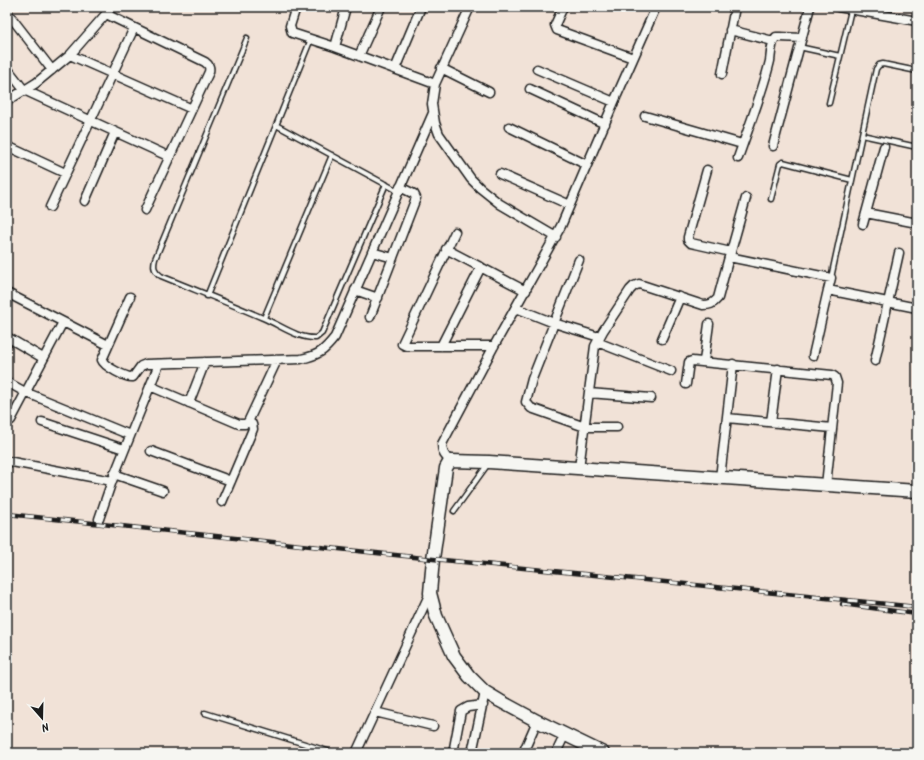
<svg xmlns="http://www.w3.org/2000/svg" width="924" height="760" font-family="Kalam,sans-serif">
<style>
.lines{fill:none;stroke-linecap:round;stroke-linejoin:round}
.lane-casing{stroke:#1c1c1c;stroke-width:7}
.street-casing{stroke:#1c1c1c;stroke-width:11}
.secondary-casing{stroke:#1c1c1c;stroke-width:15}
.lane{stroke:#f6f6f2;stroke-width:4}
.street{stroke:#f6f6f2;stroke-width:8}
.secondary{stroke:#f6f6f2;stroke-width:12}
.rail-casing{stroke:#1c1c1c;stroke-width:4.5}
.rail{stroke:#f6f6f2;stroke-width:3;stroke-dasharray:9;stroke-linecap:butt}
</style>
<rect width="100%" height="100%" fill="#f1e2d7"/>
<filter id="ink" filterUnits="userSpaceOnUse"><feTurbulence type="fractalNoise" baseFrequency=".025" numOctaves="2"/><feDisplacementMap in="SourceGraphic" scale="8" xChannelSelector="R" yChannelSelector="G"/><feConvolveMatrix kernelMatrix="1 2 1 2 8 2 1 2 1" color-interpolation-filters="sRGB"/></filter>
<g filter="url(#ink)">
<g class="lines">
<!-- lane casing -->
<g class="lane-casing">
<path id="lane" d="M247,38L155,259C153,267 154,271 161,276C195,290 229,303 263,318C280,325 298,339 316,338L322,333L386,184
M799,47L840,56
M829,103L851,10
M276,125L398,191
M862,135L917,147
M771,199L780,164L783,162L852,180
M831,278L876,69L879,65L883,64L917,71
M207,296L311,39
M264,318L332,155
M454,511L488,464
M205,713L334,753"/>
</g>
<!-- street casing -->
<g class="street-casing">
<path id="street" d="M296,7L290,26L292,33L335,47L435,84
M470,7L435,84L432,104L435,123L439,134L471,179L480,188L500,204L556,237
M563,7L555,25L557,30L633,58
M838,7L917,21
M7,12L52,70
M106,14L205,62C209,65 210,67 209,72L145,210
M730,30L773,41
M335,47L346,7
M70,55L192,109
M359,56L381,7
M7,68L24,90L170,157
M441,68L489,92
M395,69L421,7
M537,69L614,102
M722,74L735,7
M530,89L605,124
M7,101L36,83L70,55L112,7
M645,116L742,144
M509,127L587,165
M7,146L65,173
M773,146L810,7
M738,158C749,126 762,94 770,61C771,54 771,42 776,37H780L802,38
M707,170L688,237V240L691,243L731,252
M500,174L570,205
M85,201L115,132
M50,207L134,28
M866,213L917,223
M863,224L884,147
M455,232L402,344L406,346H494
M446,249L526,291
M372,252L393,258
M730,255L746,198
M579,260L532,379L526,402L531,408L585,427H617
M355,290L378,298
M7,293L108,345
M130,297L102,360C104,366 126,378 133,377L141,366L146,364L301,359C319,355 324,351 335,337L433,113
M516,308L554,323L599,337
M370,317L416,198L414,194L400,187
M7,337L43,358
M662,339L680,297
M597,342L671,371
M441,346L481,267
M813,356L828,290
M704,361L709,324
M875,361L899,253
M7,382L25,392L130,435
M686,384L689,362L692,361L832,375L835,377L837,383L826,485
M150,386L239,424H245L248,422L277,360
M589,393L651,398
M189,403L205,362
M727,418L832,428
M11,420L63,322
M42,422L124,449
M771,422L778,369
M151,451L231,481
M7,461L112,481
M450,461C444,455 442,452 442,444L494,346L561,226L614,102L656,7
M579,468L595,346L603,331L630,290L634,286L639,284L703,305C710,305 713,304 718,298L729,257L831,278L828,290L917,308
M114,474L163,491
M720,478L733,364
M222,502L253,429L252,424L248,422
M99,519L112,481L159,364
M375,712L433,726
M356,753L430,593
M453,753L461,711L468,707L483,705
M472,753L485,692
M523,753L537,721
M556,753L565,734"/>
</g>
<!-- secondary casing -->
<g class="secondary-casing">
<path id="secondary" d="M603,753L537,721L500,701L485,692L469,676L454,656L436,616L430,593L433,559L446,468L450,461L489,462L917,491"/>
</g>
<!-- lane -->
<use href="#lane" class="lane"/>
<!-- street -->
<use href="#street" class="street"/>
<!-- secondary -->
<use href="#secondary" class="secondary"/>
<!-- rail casing -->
<g class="rail-casing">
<path id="rail" d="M7,514L433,559L917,607
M842,604L917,614"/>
</g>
<!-- rail -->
<use href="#rail" class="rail"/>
</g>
</g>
<!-- margin -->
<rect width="924" height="760" fill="none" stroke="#f6f6f2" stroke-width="24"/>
<rect x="12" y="12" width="900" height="736" fill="none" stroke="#1c1c1c" stroke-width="1.5" filter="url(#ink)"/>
<!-- north arrow -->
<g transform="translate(42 718) rotate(160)" stroke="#f6f6f2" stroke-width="3" paint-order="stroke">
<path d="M0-3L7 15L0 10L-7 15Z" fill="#1c1c1c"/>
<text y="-6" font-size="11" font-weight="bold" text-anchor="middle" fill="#1c1c1c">N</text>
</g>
</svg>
